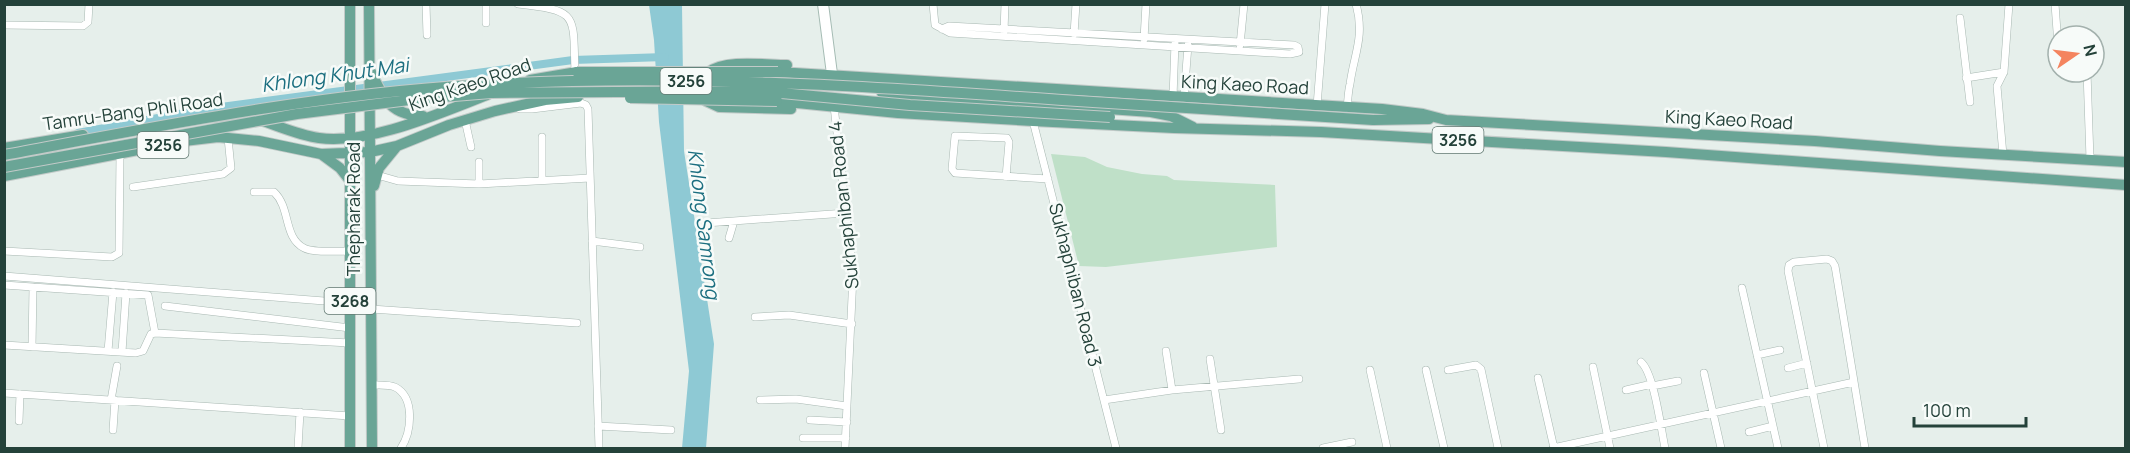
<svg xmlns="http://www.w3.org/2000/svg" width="2130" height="453" font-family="Manrope,sans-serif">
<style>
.green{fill:#bfe0c8}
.water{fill:#8ec9d4}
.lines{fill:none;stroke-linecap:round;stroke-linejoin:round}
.canal{stroke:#8ec9d4;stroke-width:8}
.minor-casing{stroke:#a8b8b2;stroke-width:8}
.secondary-casing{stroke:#a4bbb3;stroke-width:12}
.primary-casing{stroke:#c2cac8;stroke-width:12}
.minor{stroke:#fff;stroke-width:7}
.secondary{stroke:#fff;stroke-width:10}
.primary{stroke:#6aa596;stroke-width:10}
.primary-bridge-casing{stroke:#c2cac8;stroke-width:12;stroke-linecap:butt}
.primary-bridge{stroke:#6aa596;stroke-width:10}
.labels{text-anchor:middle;stroke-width:5;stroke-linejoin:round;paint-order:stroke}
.shield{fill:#f7fbf9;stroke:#637a73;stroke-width:1.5}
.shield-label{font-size:16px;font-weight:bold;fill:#24423a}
.street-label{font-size:18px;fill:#24423a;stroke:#f7fbf9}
.water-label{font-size:20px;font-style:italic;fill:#1c6f80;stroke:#f7fbf9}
</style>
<rect width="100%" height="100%" fill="#e6efeb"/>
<!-- green -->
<path class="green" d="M1051,154L1085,157L1107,167L1142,174L1167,176L1174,180L1275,185L1277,247L1106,267L1079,266Z"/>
<!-- water -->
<path class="water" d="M649,5H682L684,151L714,344L706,448H682L689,371L659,122L654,40Z"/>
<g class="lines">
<!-- canal -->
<path class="canal" d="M78,133L206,109L573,60L665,57"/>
<!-- minor casing -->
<g class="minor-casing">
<path id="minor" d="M426,4L427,35
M518,4C579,11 573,13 575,72
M933,4L935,25L950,33L1290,54L1299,52L1298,47L1294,45L949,26L942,29
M2055,4L2058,45
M1960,18L1970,102
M486,23V4
M4,25L83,26L88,22L89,4
M1004,31L1005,4
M1074,34L1076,4
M1144,39L1146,4
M1240,45L1244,4
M2087,72L2090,159
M1966,78L2004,72
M1173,97L1175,43
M1184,98L1188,45
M834,106L853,275L845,448
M1317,106L1325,4
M1347,108C1348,100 1348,92 1350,84C1354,54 1365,37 1356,4
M520,109H532L581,103L586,105L588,109L599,448
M465,120L471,147
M1033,121L1116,448
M542,137V180
M2003,155L1997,86L2004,72L2009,4
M377,175L398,181L479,184L590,178
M1006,177L1009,142L1007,138L955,136L952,169L955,173L1048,179
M479,184V162
M133,187L223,174L231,168L228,138
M254,192H274C291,208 283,237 304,248C313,253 339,251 351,251
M706,223L846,213
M729,238L734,221
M592,241L640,247
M4,251L112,257L119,253L120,154
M4,276L350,303
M4,285L148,295L155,333
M1742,288L1778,448
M165,306L350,328
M371,309L577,323
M755,317L789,315L852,324
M155,333L350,343
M4,345L136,353L143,351L151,334L155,333
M32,347L33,287
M108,351L113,292
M1166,351L1172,390
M122,352L126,293
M1757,355L1780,350
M1210,359L1221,430
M1641,362C1654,373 1661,429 1665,448
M1593,367L1610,448
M1788,368L1807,363
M1370,370L1387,448
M1426,370L1444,448
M1448,370L1476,365L1481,369L1498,448
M1704,373L1721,448
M1538,378L1554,448
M371,385C378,385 389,384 395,387C416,398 411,433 401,448
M1652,386L1678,381
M1626,390L1652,384
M4,393L350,416
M111,400L117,366
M760,400L796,399L847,406
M1104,400L1172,390L1299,379
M810,420L847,422
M19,421L20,394
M598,426L671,430
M113,430L115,400
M1749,432L1773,426
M803,438H846
M298,448L300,412
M1323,448L1352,442
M1553,448L1854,382
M1824,448L1788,271L1789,265L1794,262L1827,259L1832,261L1835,266L1865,448"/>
</g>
<!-- secondary casing -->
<g class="secondary-casing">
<path id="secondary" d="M823,4L832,74"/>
</g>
<!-- primary casing -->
<g class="primary-casing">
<path id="primary" d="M369,4L372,448
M371,72C384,99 390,115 423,116
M709,72C725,59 766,65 787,65
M778,72L1382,109L1423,114L1446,120L1815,141L1940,151L2126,162
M530,80L577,72
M882,93L1151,112L1171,116L1193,127
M706,95V101L719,107L791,109
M777,101L898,113L1033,121L1174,128L1321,132L1666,152L2126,185
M235,114C264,118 290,134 319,138C369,145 440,113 487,95
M1373,120L1429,119
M4,148L83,135
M321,154L340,168L351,182
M4,176L184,141L218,137L259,141L321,154L370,152L397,146L449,125L495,111L545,100L578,97
M374,186L379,168L397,146
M350,448V4"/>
</g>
<!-- minor -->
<use href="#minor" class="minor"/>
<!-- secondary -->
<use href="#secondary" class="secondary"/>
<!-- primary -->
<use href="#primary" class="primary"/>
<!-- primary-bridge casing -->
<g class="primary-bridge-casing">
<path id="primary-bridge" d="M577,72H778
M630,98L777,101
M4,155C160,126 317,94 476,85C672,73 867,86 1062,100C1166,107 1269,113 1373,120
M4,167L297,114L417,99L491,93L760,91L910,105L1110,117"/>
</g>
<!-- primary-bridge -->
<use href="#primary-bridge" class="primary-bridge"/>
</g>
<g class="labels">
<!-- shield labels -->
<g class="shield">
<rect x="660.5" y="68" width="51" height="26" rx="4.5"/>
<rect x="1432.5" y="127" width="51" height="26" rx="4.5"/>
<rect x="137.5" y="132" width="51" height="26" rx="4.5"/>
<rect x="324.5" y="288" width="51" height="26" rx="4.5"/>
</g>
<g class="shield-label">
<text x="686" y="87">3256</text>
<text x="1458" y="146">3256</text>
<text x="163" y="151">3256</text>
<text x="350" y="307">3268</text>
</g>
<!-- street labels -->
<g class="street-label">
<text transform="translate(470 85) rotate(-19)" y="6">King Kaeo Road</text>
<text transform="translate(1245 85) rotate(3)" y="6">King Kaeo Road</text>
<text transform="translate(133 112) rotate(-8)" y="6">Tamru-Bang Phli Road</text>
<text transform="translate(1729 120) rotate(3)" y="6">King Kaeo Road</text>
<text transform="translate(844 205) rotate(-96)" y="6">Sukhaphiban Road 4</text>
<text transform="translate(354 209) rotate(-90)" y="6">Thepharak Road</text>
<text transform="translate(1075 285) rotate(76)" y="6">Sukhaphiban Road 3</text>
</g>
<!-- water labels -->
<g class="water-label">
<text transform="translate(335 75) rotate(-8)" y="7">Khlong Khut Mai</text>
<text transform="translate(704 224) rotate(83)" y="7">Khlong Samrong</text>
</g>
</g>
<!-- border -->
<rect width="2130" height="453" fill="none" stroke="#24423a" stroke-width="12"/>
<!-- north arrow -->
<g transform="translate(2076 54) rotate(76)"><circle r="28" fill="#f7fbf9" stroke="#a3b1ad" stroke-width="1.5"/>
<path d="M0-4.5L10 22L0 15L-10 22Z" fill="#f4845f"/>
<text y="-9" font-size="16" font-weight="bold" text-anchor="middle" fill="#24423a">N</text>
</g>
<!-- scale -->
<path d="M1914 417v9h112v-9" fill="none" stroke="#24423a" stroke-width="3"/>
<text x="1923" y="417" font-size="18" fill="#24423a" stroke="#f7fbf9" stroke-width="4.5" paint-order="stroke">100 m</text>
</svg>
